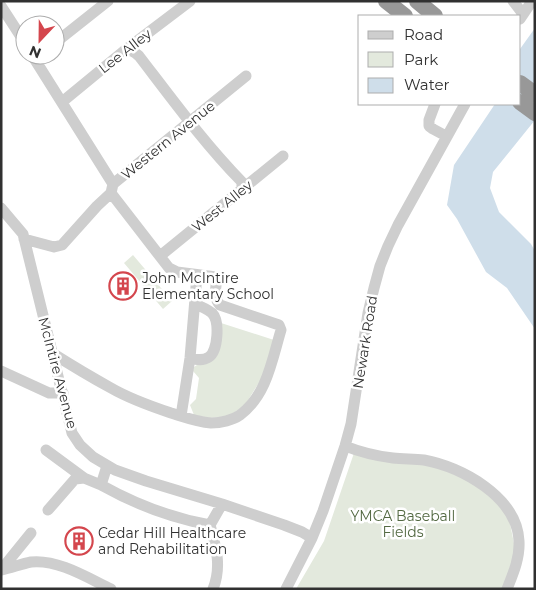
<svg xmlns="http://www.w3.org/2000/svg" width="536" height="590" font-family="Montserrat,sans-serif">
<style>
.green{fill:#e3e9dd}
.water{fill:#cfdeea}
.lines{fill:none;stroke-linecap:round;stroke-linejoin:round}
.minor{stroke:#cecece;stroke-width:11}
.highway{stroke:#989898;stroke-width:16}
.labels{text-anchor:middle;stroke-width:5;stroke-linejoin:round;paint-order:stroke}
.street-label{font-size:14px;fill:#313131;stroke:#fff}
.poi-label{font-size:14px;fill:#313131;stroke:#fff;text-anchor:start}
.park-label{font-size:14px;fill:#536942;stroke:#fff}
</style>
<rect width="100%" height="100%" fill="#fff"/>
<!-- green -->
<path class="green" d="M133,255L172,301L163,309L124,263Z
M221,323L274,340L263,376L245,405L229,416L210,418L194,415L190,405L196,399L199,378L193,371L194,367L197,365L205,364Z
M354,453L423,462L474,481L508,514L516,553L503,589H296L324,541Z"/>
<!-- water -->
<path class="water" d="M535,28V120L493,172L490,188L499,212L531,244L535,251V329L507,288L486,272L457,219L447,205L454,165L495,104H520V49Z"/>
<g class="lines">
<!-- minor -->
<path class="minor" d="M513,1L523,14
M1,6L25,43
M520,19L532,1
M55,43L108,1
M124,51C131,50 134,51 139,56C172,99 204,143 242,182V190
M32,55L113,184
M62,102L124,51L190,1
M435,104L429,120V126L433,129L446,136
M111,193L169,268L177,272L224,278
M1,208L23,234L72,433L80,445L93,457L115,470L146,481L222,504L284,525L302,532L312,538
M24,239L54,247L62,245L97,206L111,193L113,184L246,76
M160,256L283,156
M52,353C71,365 91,377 111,388C130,399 150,406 171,413C184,417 198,422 211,423C221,423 233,420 240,415C267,395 272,360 281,330L279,325L220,305C213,298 216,287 217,277
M190,358C197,360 203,361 209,357C218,351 220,321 212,313C207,309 200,306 195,304
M1,371L49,393H63
M181,416L190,358L197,275
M345,446C360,452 376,456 393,458C403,459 413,459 424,460C462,467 517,497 519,541C520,558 513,574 507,589
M46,450L84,478
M107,466L101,485C135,504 171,518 210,525L222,504
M48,510L75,479L84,478L101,485
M210,525C216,547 222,566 213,589
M1,570C11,568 21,564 31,562C58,559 88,578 111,589
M1,570L31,533
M286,589L312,538L323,511L345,446L351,424L368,313L374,288L380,266L388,246L398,225L465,104"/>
<!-- highway -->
<path class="highway" d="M386,1L405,16
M417,1L435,16
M520,83L535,94
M520,102L535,113"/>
</g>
<!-- icons -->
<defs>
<g id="building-ring" transform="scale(1.4375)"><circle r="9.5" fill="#fff" stroke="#d4464d" stroke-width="1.5"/><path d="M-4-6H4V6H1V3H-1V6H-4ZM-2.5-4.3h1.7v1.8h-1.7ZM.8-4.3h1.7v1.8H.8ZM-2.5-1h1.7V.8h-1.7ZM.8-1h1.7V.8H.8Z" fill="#d4464d"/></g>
</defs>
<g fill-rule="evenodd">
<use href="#building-ring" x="123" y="286"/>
<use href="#building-ring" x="79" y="541"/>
</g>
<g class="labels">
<!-- street labels -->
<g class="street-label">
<text transform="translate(125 51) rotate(-38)" y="5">Lee Alley</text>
<text transform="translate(168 140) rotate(-39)" y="5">Western Avenue</text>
<text transform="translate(222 206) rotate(-39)" y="5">West Alley</text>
<text transform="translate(365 342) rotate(-81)" y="5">Newark Road</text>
<text transform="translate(58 373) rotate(75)" y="5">McIntire Avenue</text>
</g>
<!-- poi labels -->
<g class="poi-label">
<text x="142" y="283">John McIntire<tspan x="142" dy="16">Elementary School</tspan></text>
<text x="98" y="538">Cedar Hill Healthcare<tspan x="98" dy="16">and Rehabilitation</tspan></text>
</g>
<!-- park labels -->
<g class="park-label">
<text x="403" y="521">YMCA Baseball<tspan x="403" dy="16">Fields</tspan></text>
</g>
</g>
<!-- border -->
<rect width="536" height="590" fill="none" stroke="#313131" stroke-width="5"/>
<!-- legend -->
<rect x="358" y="15" width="162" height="90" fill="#ffffff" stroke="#adadad"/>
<rect x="368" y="31" width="25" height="8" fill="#cecece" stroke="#adadad"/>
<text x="404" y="40" font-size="15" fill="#313131">Road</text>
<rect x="368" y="52" width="25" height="15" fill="#e3e9dd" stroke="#adadad"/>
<text x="404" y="65" font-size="15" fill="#313131">Park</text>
<rect x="368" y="78" width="25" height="15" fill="#cfdeea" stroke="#adadad"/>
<text x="404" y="90" font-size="15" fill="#313131">Water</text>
<!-- north arrow -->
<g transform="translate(40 40) rotate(202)"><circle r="24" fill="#ffffff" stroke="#adadad"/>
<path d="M0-4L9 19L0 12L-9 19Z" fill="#d4464d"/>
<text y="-8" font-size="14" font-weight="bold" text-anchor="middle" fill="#313131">N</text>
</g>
</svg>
